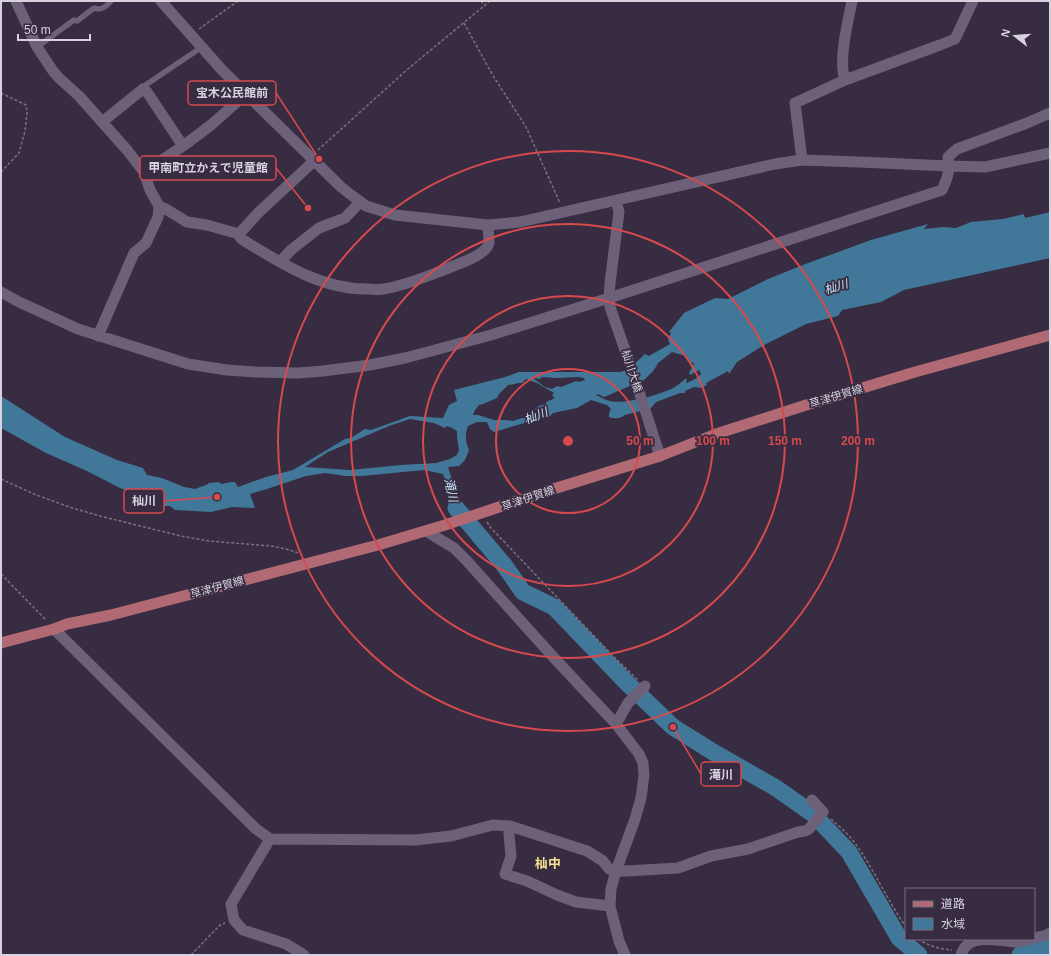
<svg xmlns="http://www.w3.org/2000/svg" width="1051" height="956" font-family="Helvetica,'Noto Sans JP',sans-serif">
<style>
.water{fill:#41789a;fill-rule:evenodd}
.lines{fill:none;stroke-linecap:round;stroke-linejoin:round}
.river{stroke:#41789a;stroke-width:17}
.path{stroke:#7a7183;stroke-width:1.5;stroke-dasharray:3 2;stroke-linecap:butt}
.service{stroke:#6d6179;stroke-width:5.5}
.minor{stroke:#6d6179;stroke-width:11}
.tertiary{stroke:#6d6179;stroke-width:11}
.primary{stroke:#b16a73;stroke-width:11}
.ring{fill:none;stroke:#d64a4d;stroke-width:2}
.labels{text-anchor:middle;stroke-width:3.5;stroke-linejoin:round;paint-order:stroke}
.street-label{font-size:11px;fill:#d8d2df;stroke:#372c41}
.water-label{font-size:12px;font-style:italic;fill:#c5e4f9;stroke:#372c41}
.quarter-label{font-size:13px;font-weight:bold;fill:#f7e093;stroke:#372c41}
.centre{fill:#d64a4d;stroke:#372c41;stroke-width:2}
.ring-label{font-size:12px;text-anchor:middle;font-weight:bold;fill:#d64a4d;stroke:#372c41;stroke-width:3.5;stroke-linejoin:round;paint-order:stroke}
.leader{fill:none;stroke:#d64a4d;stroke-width:1.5}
.callout-dot{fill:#d64a4d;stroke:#372c41;stroke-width:1.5}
.callout{fill:#372c41;stroke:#d64a4d;stroke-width:1.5}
.callout-label{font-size:12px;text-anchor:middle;font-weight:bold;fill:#d8d2df}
</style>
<rect width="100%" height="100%" fill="#372c41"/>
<!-- water -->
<path class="water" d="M1050,212V258L904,290L881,302L842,310L838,316L806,324L764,345L737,362L729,374L728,371L706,383L707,385L701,388L694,387L685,391V393H680L656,402L651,408L625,415C620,419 614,419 609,417V413L611,409L607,405L591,400L577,408L553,413L549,417L540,415L531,421L494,432L490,429L487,422H477L468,426C465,435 465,441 469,450L465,460L459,466L448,467L458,498L457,505L475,526L466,524L448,503L450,493L443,474L424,470L362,476H345L325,473L306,476L267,489L250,494L255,508L232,507L211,512L175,510L170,506H159L155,503L118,487L87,471L46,453L1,428V396L65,437L117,460L143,468L147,475L162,478L184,487L195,489L206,485L209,483L218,482L222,484L231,482H235L238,487L266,477L293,470L345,439L351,438L365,429L371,430L410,416L443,418L449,405L457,401L454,390L505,377L519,372H620L628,370L645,354L649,356L670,344L668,339L671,333L669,332L684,313L715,298L728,299L768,279L808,263L871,240L928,224L924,229L943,227L956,228L971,222L1003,219L1024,214L1025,218ZM672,352L686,356L688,360L694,364L689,373L690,375L699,370L701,374C696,379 692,381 686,383L687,379H685C682,382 679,384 675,387C664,394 623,405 610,401C605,400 601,397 596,395L598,394L604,397L644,380L654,370L658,363ZM542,377L557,378L579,377L584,378L585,380L579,382L576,381L561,387L557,386L552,389L545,387L534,379L535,378L540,379ZM526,379L537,383L554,393L552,395L555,398L546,402V404L539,406L535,409L538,411L536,415L528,418H522L513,421L506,420H494L478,415H473L475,410L479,405L483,404L497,398L499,394L508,385L515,384L518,383H522ZM410,419L434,423L445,428L447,426L452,428L457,431V437L459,450L457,455L450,459L436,463L401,465L350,470L305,467L328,452L389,426Z"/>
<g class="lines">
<!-- river -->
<path class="river" d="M456,508L504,565L523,592L554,607L626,682L673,727L713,752L776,788L813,814L849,852L899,938L919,955
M1020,955L1040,949L1050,948"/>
<!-- path -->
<path class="path" d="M481,1L485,6
M464,23L492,74L526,127L560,203
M199,29L238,1
M1,93L26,105L27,113L25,131L19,153L1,172
M318,150L409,68L490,1
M1,479L34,494L69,507L100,516L181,536L209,541L271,546L286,549L302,554
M487,522L491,528L614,657L638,680
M1,574L46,620
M831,819C839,826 848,834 855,843C874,869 887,900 906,927
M918,939C928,946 940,949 952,950
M191,955L220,925L225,923"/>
<!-- service -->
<path class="service" d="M37,47L74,20L77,21L94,8C101,11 106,7 111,1
M143,89L147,84L196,51"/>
<!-- minor -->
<path class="minor" d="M16,1L37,47L53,71L59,78L79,96L127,150L144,172L150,190L159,206L164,208L187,222L207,225L239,234L240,237L243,240C281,263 320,289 366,289C372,289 378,290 384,289C408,285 430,275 451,267C461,263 487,254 489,243C489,237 488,230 488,225
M845,80C838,60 848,22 852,1
M102,122L143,89L147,92L183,146
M802,160L795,103L845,80L940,45L955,39L973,1
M949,166L985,167L1050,153
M144,172L183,146L211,125L246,94
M239,234L258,213L314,161
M280,262L291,250L319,228L345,218L360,202
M1,292L19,302L78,329L188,364L227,370L256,372L298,373L323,371L370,365L405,358L491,335L609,298L942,190C948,177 950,171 948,157L957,149L1027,123L1050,113
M98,336L134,253L146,243L158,217L159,206
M426,531L454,548L466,560L556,660L616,724L639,754L643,763L644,775L641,798L635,819L616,871L611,889L610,906L619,941L625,955
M54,629L256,829L270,839L415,840L451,836L493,825L510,826L587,851L603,861L609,869L616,871H626L678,868L711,856L748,849L798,832L805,831L809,829L823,812L812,800
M616,724L628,703L645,686
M510,826L509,834L511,856L505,874L527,881L557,895L576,902L610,906
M270,839L231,904L234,920L243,930L286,944L304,955
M1034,938L1047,935L1050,933
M961,955C968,931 1000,942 1018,942C1022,941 1026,940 1031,939"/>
<!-- tertiary -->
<path class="tertiary" d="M161,1L222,70L341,187L350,194L366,206L395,215L488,225L520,222L775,164L802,160L859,162L949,166
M616,200L619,212L610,283L609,298L610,307L633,373L660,456"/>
<!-- primary -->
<path class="primary" d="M1,643L54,629L67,624L111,615L378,545L445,525L547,491L660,456L716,434L803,406L915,372L1050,335"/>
</g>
<!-- distance rings -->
<g class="ring">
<circle cx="568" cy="441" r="72"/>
<circle cx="568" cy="441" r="145"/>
<circle cx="568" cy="441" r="217"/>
<circle cx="568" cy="441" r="290"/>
</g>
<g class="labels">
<!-- street labels -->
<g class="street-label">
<text transform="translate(632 371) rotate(72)" y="4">杣川大橋</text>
<text transform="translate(836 396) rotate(-17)" y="4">草津伊賀線</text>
<text transform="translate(528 498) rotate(-19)" y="4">草津伊賀線</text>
<text transform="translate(217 587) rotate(-15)" y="4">草津伊賀線</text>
</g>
<!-- water labels -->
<g class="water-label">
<text transform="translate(836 287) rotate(-17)" y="4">杣川</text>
<text transform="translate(536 416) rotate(-22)" y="4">杣川</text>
<text transform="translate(451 490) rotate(77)" y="4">滝川</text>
</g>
<!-- quarter labels -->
<g class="quarter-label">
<text x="548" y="868">杣中</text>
</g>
</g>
<circle cx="568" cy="441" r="6" class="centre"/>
<g class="ring-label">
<text x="640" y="445">50 m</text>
<text x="713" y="445">100 m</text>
<text x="785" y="445">150 m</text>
<text x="858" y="445">200 m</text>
</g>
<!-- callouts -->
<path class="leader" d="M319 159L276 93M308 208L276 168M217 497L164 501M673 727L701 774"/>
<g class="callout-dot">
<circle cx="319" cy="159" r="4"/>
<circle cx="308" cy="208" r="4"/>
<circle cx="217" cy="497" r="4"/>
<circle cx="673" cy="727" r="4"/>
</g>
<g class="callout">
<rect x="188" y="81" width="88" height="24" rx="4"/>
<rect x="140" y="156" width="136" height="24" rx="4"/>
<rect x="124" y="489" width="40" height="24" rx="4"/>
<rect x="701" y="762" width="40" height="24" rx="4"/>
</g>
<g class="callout-label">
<text x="232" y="97">宝木公民館前</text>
<text x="208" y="172">甲南町立かえで児童館</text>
<text x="144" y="505">杣川</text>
<text x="721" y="779">滝川</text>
</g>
<!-- border -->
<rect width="1051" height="956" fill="none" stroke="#d8d2df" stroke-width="4"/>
<!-- legend -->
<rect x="905" y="888" width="130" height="52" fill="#372c41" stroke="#776e80"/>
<rect x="913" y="901" width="20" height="6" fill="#b16a73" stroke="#776e80"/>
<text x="941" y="908" font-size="12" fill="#d8d2df">道路</text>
<rect x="913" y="918" width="20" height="12" fill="#41789a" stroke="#776e80"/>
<text x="941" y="928" font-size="12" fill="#d8d2df">水域</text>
<!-- north arrow -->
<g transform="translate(1015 36) rotate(287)" stroke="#372c41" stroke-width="3" paint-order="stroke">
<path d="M0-3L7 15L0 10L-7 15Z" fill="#d8d2df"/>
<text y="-6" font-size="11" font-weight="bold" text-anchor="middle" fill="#d8d2df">N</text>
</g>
<!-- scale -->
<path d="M18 34v6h72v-6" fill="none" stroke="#d8d2df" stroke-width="2"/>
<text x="24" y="34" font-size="12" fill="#d8d2df" stroke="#372c41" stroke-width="3" paint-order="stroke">50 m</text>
</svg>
